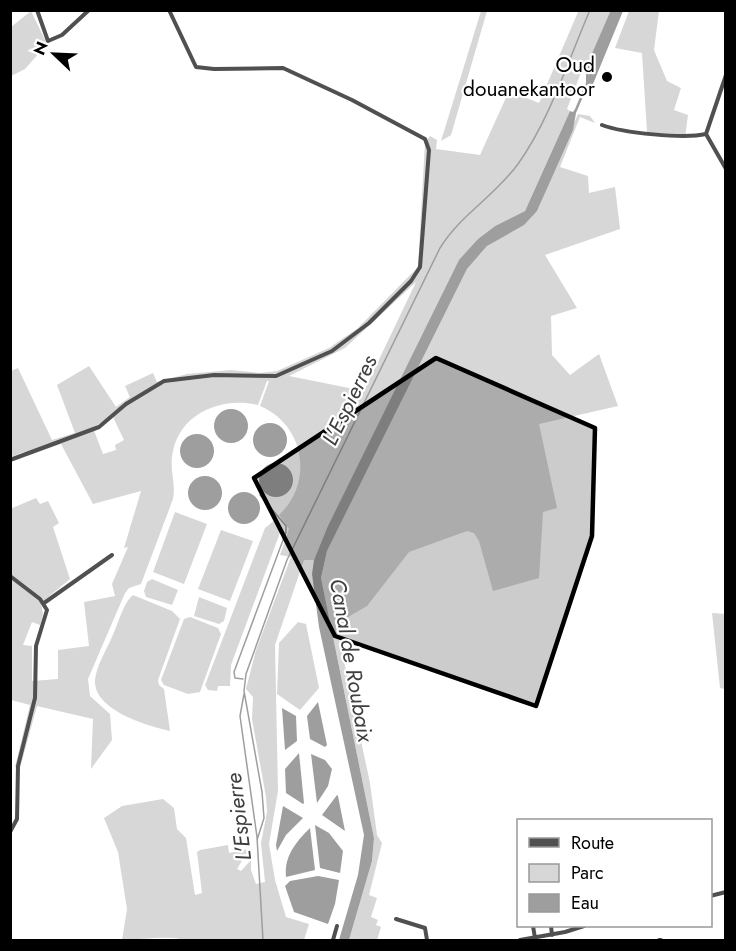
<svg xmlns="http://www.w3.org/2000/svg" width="736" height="951" font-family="Jost,sans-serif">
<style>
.green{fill:#d7d7d7;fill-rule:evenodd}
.water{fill:#9e9e9e}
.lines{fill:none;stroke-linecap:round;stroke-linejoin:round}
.stream{stroke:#9e9e9e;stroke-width:1.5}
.minor{stroke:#505050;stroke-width:4}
.marked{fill:#000;fill-opacity:0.2;stroke:#000;stroke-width:4.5;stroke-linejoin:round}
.poi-dot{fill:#000;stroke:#fff;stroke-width:2}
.labels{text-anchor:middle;stroke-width:4.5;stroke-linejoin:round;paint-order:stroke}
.poi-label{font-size:21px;fill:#000;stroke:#fff;text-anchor:end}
.water-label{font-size:22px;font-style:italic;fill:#3f3f3f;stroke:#fff}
</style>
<rect width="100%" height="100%" fill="#fff"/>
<!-- green -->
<path class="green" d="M31,11L47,44L25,69L11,76V27Z
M481,11H487L451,135L441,141Z
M528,11H611L586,67L582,70L567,109L570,111L525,211L495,226L478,239L327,528L314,560H304L275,645L278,791L269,844L275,880L286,917L309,924L304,940H183C172,935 138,940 122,940L127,909L118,852L104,818L122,806L163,799L174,808L177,829L186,838L195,895L202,893L197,852L200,850L228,845L229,853L249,849L237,869L241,871L251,860V870L256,884L265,882L261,843L267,812L266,797L252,719L253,697L246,689L256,650L291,557L280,555L289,529L279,515C314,482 305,425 260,406L269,381H267L258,405C221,396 177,414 172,457C170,471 176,484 173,499L141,584L129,588L125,593L88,679L90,696L110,714L112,740L91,769L93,719L37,706L20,768L15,767L30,705L11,700L10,509L36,498L40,504L48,501L59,523L53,527L70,579L41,603L43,614L40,625L32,622L23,645L32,646V681L58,679V650L89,646L84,602L115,596L112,584L128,547L124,548L141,491L93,504L61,444L27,456L24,452L11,457V371L18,368L52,440L75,433L57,385L89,366L116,407L130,397L125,386L153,373L157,382L187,374L231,370L260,373L277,371L329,348L358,328L418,267L425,143L430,136L437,140L436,149L480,155L509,91L539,103L578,12ZM416,282L364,391L289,376L345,348ZM112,415L124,440L115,445L116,450L103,454L93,428Z
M629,11H659L654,50L667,81L681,88L674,110L688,115L685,138L647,132L642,53L615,48Z
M578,114L590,116L595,123L580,117L560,167L588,176L589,193L615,187L620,229L545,255L577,308L551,316L552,355L570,375L599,354L618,406L539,424L557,508L543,512L539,578L493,591L479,541L474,533L467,531L409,552L367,606L336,624L370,783L377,835L382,843L369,895L377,898L371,917L378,920L376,925L381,927L377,940H349L372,861L374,838L321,578L327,551L467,269L487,246L537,211Z
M175,512L207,524L184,584L153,572Z
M276,519L281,530L231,665L230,686H218L217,691L208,690L205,685L207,680L265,528Z
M221,530L253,541L230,601L198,589Z
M152,579L178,590L172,605L146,597L144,591L147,582Z
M133,595L172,611L180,619L158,680L159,685L164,689L170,731C147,726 93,710 95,680C96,666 107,649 112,637C118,625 123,603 133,595Z
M199,597L227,608L224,621L219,624L194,616Z
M712,613L725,614V689L720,688Z
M190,617L218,628L221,634L200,692L188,694L164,685L161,680L184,619Z
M298,622L306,624L319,688L300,710L277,694L279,643Z"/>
<!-- water -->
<path class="water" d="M611,10L623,11L593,84L588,85L576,113L573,130L537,211L524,225L487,246L467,269L327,551L321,578L374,838L372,861L349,940H339L358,875L364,835L319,627L312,574L314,560L327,528L459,260L478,239L495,226L525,211L570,111L573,112L575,109L586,83V67Z
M214 426a17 17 0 1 1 34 0a17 17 0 1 1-34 0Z
M253 440a17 17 0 1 1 34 0a17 17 0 1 1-34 0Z
M180 451a17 17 0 1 1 34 0a17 17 0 1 1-34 0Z
M259 480a17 17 0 1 1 34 0a17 17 0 1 1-34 0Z
M188 493a17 17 0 1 1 34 0a17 17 0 1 1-34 0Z
M228 508a16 16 0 1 1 32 0a16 16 0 1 1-32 0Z
M318,702L327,745L325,747L310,739L307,716Z
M282,708L296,716L297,741L285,750Z
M299,753L304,803L303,804L286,793L285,769Z
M311,754L325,760L332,769L328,786L317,803Z
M337,795L338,796L345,831L322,815Z
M283,806L303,818L286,835L277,851L276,845Z
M315,825L329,833L343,851L340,873L320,868Z
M310,828L315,870L286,877C284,856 296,842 310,828Z
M318,876L339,880L335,904L328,924L294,912L285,886L290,881Z"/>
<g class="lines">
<!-- stream -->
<path class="stream" d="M243,679L235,678L234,672L286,532V526L260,495
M244,694L240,716L257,837L263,940
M257,840L264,818L262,792L244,691L246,674L287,560L440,248C461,214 495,196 518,164C550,119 568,61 590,10"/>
<!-- minor -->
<path class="minor" d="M37,10L48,41L62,35L89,10
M726,75L706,134L726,169
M602,125C623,133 684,139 706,134
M10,460L99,427L126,404L164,381L214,375L276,376L332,351L369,323L411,281L420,267L429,150L425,139L352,100L283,68L214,69L196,67L169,10
M10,576L40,599L47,610L36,646L35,698L18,766L17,819L10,832
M44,603L112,555
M710,896L726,892
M396,919L425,928L427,940
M533,926L535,938
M551,926L552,935
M333,940L337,926
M520,940L565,932L584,926
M659,940H661"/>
</g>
<!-- marked area -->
<path class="marked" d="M436,358L595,428L592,536L536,706L335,636L254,478Z"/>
<!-- markers -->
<circle class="poi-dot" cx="607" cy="77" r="6"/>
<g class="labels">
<!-- poi labels -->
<g class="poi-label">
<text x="595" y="72">Oud<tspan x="595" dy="24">douanekantoor</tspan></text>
</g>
<!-- water labels -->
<g class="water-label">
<text transform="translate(349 400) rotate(-64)" y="8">L'Espierres</text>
<text transform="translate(352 660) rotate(80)" y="8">Canal de Roubaix</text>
<text transform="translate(238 817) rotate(-97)" y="8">L'Espierre</text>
</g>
</g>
<!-- border -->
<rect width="736" height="951" fill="none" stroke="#000000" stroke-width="24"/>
<!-- legend -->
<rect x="517" y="819" width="195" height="108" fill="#ffffff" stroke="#999999" stroke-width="1.5"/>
<rect x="529" y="838" width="30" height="9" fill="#505050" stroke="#999999" stroke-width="1.5"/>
<text x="571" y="849" font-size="18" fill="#000000">Route</text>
<rect x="529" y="864" width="30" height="18" fill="#d7d7d7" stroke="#999999" stroke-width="1.5"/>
<text x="571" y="879" font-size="18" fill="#000000">Parc</text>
<rect x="529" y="894" width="30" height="18" fill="#9e9e9e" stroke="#999999" stroke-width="1.5"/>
<text x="571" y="909" font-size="18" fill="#000000">Eau</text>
<!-- north arrow -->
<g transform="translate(54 54) rotate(293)" stroke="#ffffff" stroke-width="4.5" paint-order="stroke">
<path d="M0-4.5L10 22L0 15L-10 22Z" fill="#000000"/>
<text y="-9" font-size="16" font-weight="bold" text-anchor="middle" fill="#000000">N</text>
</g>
</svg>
